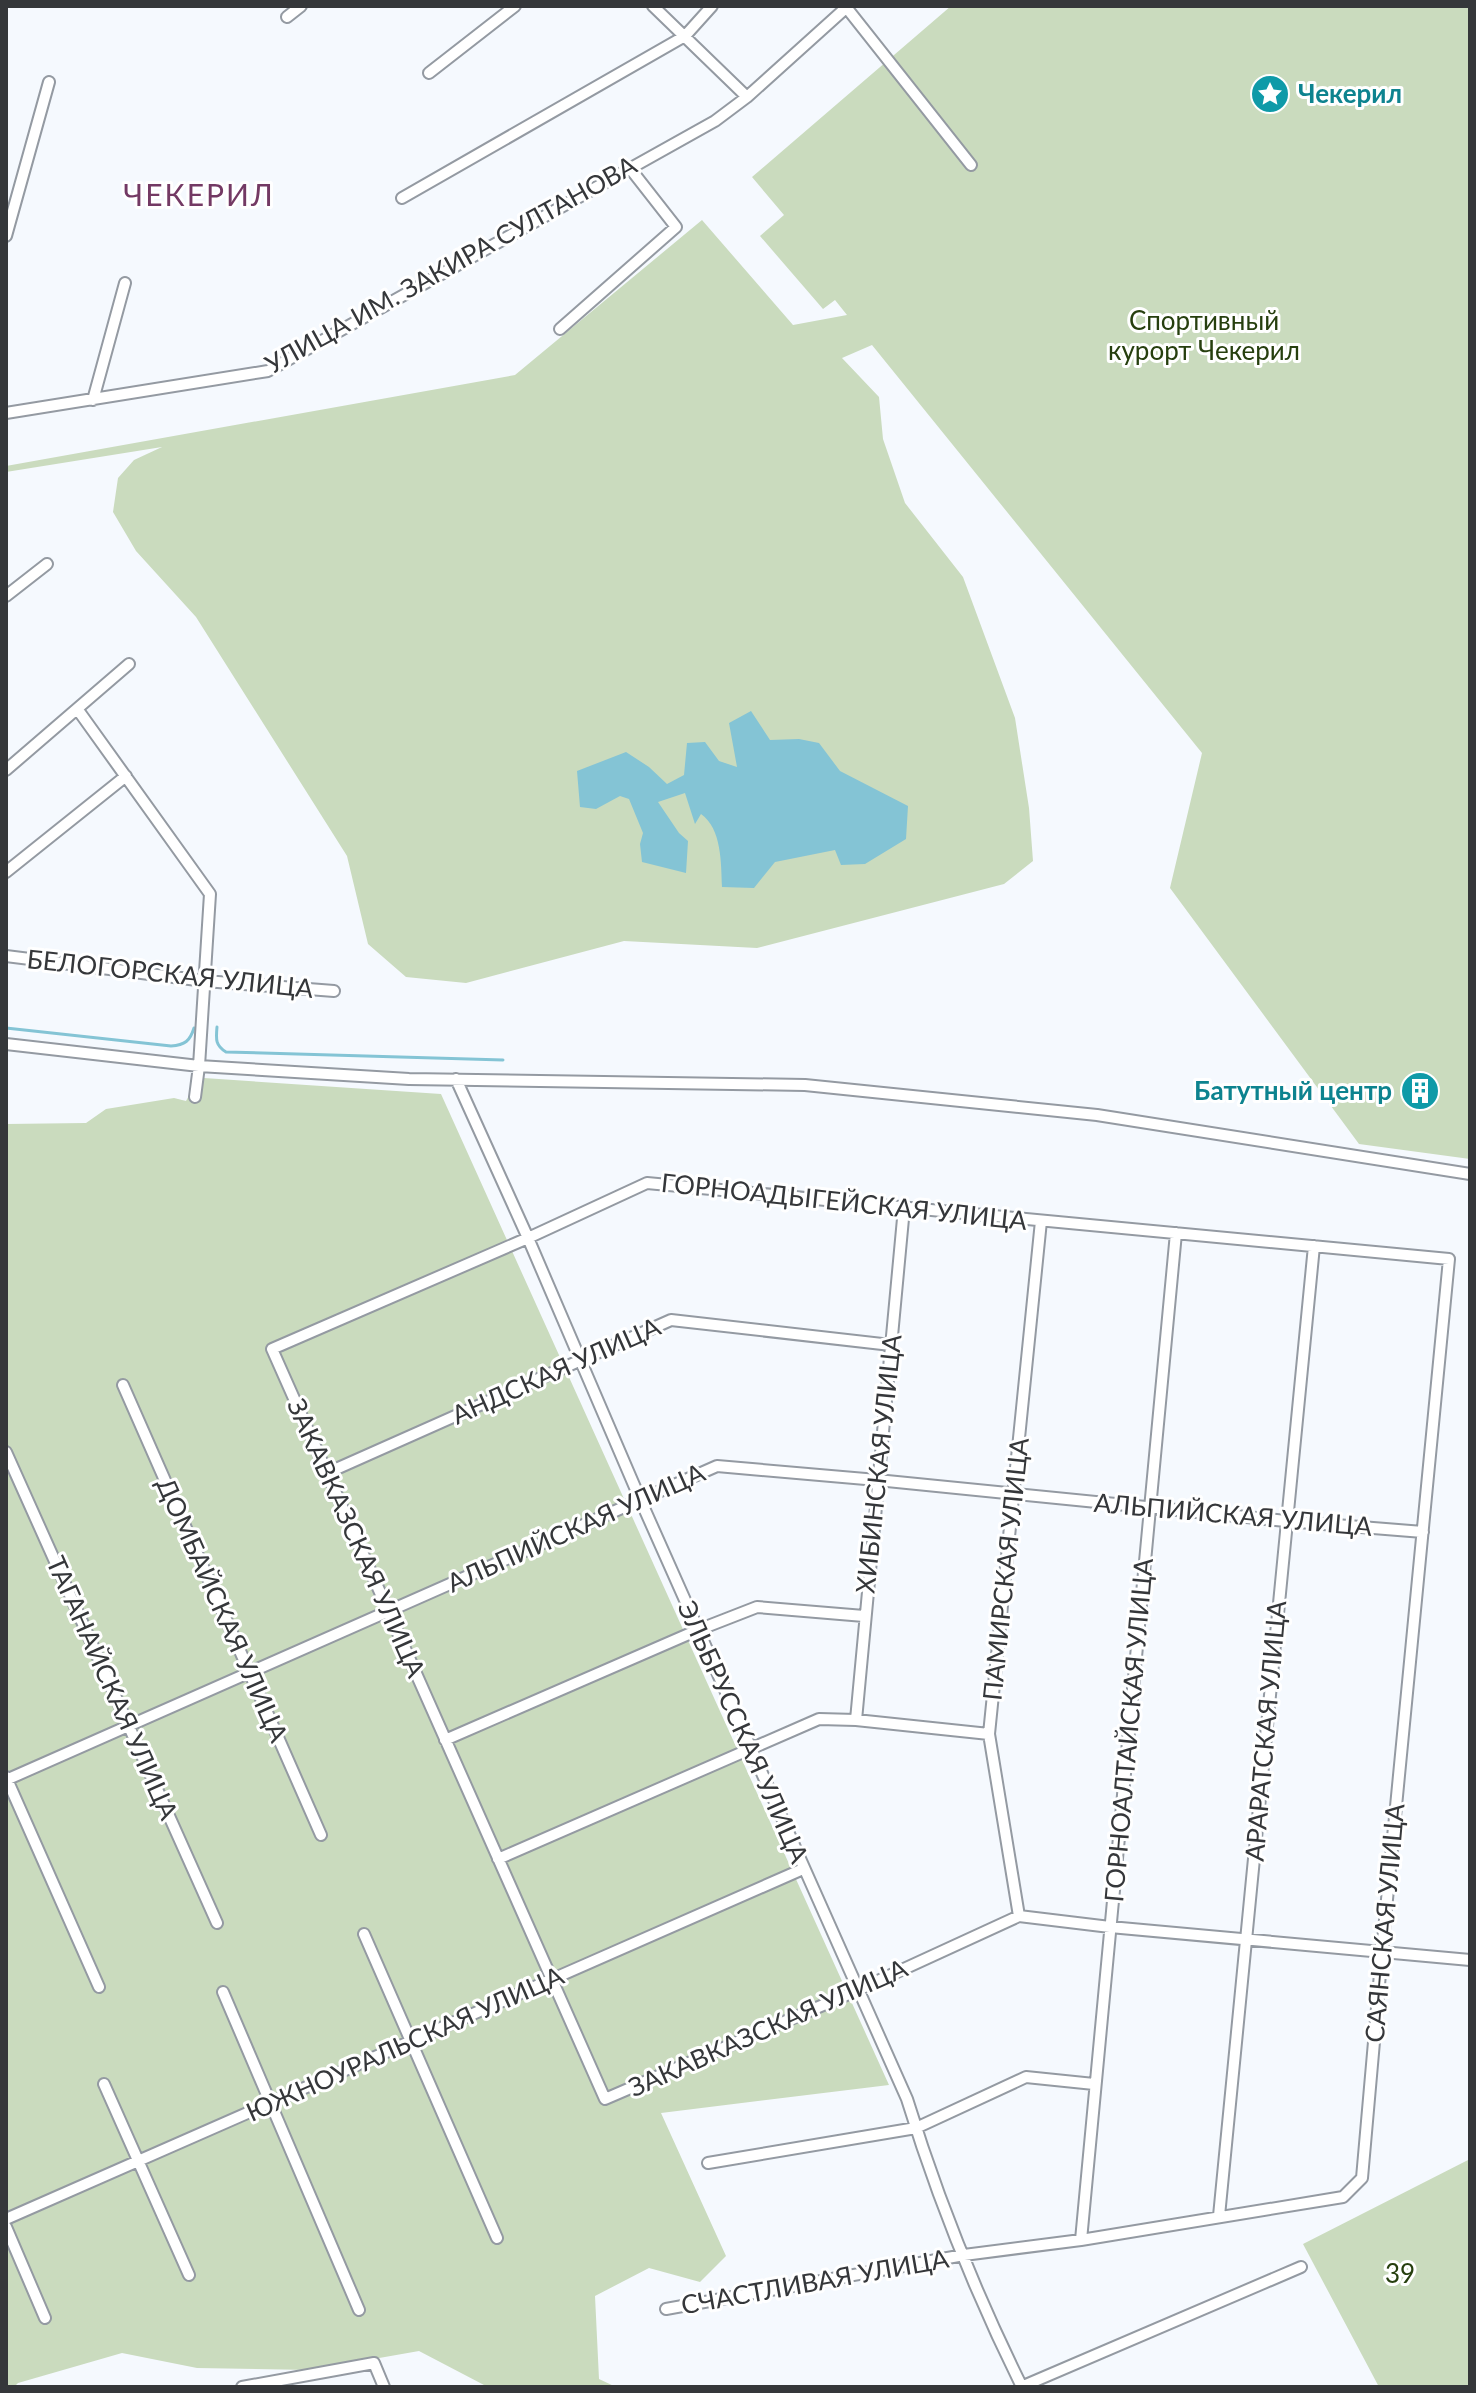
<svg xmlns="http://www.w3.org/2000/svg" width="1476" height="2393" font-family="Lato,sans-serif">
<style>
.green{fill:#cadbbe}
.water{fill:#84c4d5}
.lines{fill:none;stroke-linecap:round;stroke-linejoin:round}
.stream{stroke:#84c4d5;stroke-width:3}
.minor-casing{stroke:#949aa2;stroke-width:14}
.minor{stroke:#fff;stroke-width:10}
.labels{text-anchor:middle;stroke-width:6;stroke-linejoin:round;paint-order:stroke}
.culture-label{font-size:26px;font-weight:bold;fill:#0d838f;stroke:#fff;text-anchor:start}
.street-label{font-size:26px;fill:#35373a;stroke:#fff}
.park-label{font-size:26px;fill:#263f0e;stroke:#fff}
.quarter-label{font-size:30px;letter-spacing:2px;fill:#733964;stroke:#fff}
</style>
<rect width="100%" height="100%" fill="#f5f9fe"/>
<!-- green -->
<path class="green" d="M951,6H1470V1159L1359,1144L1170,888L1202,753L872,345L842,358L879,397L883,439L905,503L963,577L1015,718L1029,808L1033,861L1004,884L757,948L624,941L466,983L406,977L368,944L347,856L196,617L136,551L113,512L118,478L134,460L162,447L6,472V466L515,375L702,220L793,325L847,315L835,300L823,309L760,236L784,215L752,177Z
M204,1078L441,1094L889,2085L661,2113L726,2256L700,2282L649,2268L595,2296L599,2379L616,2387L484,2385L419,2351L311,2370L197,2368L122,2353L18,2383L14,2387H6V1124L86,1123L106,1109L174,1098L186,1101L194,1086Z
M1470,2159V2387H1379L1303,2244Z"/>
<!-- water -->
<path class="water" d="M751,711L770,740L799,739L819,743L840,771L908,806L906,839L865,864L841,865L835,850L775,862L754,888L722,887C721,863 722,829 701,814L695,824L685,793L658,802L679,833L688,841L686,873L642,862L640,844L643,833L629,799L620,796L596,809L580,807L577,771L626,752L649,767L667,784L684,775L687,743L705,742L719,761L737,767L729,723Z"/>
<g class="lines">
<!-- stream -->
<path class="stream" d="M217,1027C216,1039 215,1045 226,1052L503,1060
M6,1028L171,1046C185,1045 190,1041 194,1028"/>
<!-- minor casing -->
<g class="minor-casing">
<path id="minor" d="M653,6L747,97
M846,7L971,165
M287,17L301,6
M429,73L515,6
M402,198L685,36L712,6
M6,236L49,82
M560,329L676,227L629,167
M93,400L125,283
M6,413L268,371L715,121L747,97L848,6
M6,596L47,564
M78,710L210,894L199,1066L195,1097
M6,770L129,664
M6,872L126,776
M6,956L205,981L334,991
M6,1044L199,1066L409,1079L805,1085L1097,1115L1470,1174
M456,1079L528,1238L640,1499L907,2099C937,2197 976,2294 1022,2387
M123,1385L321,1835
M6,1452L217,1923
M327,1473L671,1320L891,1345
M856,1720L904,1208
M445,1740L698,1630L757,1607L864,1616
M6,1777L99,1987
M6,1780L717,1466L877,1480L1286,1521L1423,1532
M498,1859L819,1719L856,1720L989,1734
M1019,1916L989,1734L1041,1221
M364,1934L497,2238
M223,1992L359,2310
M104,2084L189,2275
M708,2163L916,2128L1026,2077L1094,2084
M1219,2216L1314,1246
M6,2219L803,1869
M6,2227L45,2318
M1081,2240L1176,1233
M666,2309L964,2255L1081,2240L1343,2197L1362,2178L1382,1951L1449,1259L647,1183L528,1238L272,1349L605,2099L858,1990L1019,1916L1110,1927L1470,1960
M242,2387L374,2363L384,2387
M1021,2387L1301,2267"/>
</g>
<!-- minor -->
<use href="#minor" class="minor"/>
</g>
<!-- icons -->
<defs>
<g id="sight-disc" transform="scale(2)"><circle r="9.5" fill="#0f9aa8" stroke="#fff"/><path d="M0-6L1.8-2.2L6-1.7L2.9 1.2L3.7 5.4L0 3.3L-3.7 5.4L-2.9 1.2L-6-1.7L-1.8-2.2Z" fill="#fff"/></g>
<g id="building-disc" transform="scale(2)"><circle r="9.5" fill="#0f9aa8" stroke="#fff"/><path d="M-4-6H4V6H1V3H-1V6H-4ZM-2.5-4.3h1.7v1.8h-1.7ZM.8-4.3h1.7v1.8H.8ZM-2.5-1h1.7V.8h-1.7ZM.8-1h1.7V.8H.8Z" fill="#fff"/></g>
</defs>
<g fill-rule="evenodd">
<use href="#sight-disc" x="1270" y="94"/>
<use href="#building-disc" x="1420" y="1091"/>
</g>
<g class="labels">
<!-- culture labels -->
<g class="culture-label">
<text x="1298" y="103">Чекерил</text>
<text x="1392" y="1100" text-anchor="end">Батутный центр</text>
</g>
<!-- street labels -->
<g class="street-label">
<text transform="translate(451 265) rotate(-29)" y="9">УЛИЦА ИМ. ЗАКИРА СУЛТАНОВА</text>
<text transform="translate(170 974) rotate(6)" y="9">БЕЛОГОРСКАЯ УЛИЦА</text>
<text transform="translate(844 1202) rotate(6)" y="9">ГОРНОАДЫГЕЙСКАЯ УЛИЦА</text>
<text transform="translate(556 1371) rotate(-24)" y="9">АНДСКАЯ УЛИЦА</text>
<text transform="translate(879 1464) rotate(-84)" y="9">ХИБИНСКАЯ УЛИЦА</text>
<text transform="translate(1233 1515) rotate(5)" y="9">АЛЬПИЙСКАЯ УЛИЦА</text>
<text transform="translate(576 1528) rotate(-24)" y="9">АЛЬПИЙСКАЯ УЛИЦА</text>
<text transform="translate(356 1538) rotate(66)" y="9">ЗАКАВКАЗСКАЯ УЛИЦА</text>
<text transform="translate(1006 1569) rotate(-84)" y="9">ПАМИРСКАЯ УЛИЦА</text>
<text transform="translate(222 1610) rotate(66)" y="9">ДОМБАЙСКАЯ УЛИЦА</text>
<text transform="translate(112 1688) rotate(66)" y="9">ТАГАНАЙСКАЯ УЛИЦА</text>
<text transform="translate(1129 1730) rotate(-85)" y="9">ГОРНОАЛТАЙСКАЯ УЛИЦА</text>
<text transform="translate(1266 1731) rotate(-85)" y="9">АРАРАТСКАЯ УЛИЦА</text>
<text transform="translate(743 1732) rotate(66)" y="9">ЭЛЬБРУССКАЯ УЛИЦА</text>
<text transform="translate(1385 1923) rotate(-85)" y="9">САЯНСКАЯ УЛИЦА</text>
<text transform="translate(768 2028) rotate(-24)" y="9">ЗАКАВКАЗСКАЯ УЛИЦА</text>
<text transform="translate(405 2044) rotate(-24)" y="9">ЮЖНОУРАЛЬСКАЯ УЛИЦА</text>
<text transform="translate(815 2282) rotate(-10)" y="9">СЧАСТЛИВАЯ УЛИЦА</text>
</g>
<!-- park labels -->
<g class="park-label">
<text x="1204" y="330">Спортивный<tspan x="1204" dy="30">курорт Чекерил</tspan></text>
<text x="1400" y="2283">39</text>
</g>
<!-- quarter labels -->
<g class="quarter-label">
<text x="199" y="206">ЧЕКЕРИЛ</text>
</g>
</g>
<!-- border -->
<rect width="1476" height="2393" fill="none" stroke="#35373a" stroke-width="16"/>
</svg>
